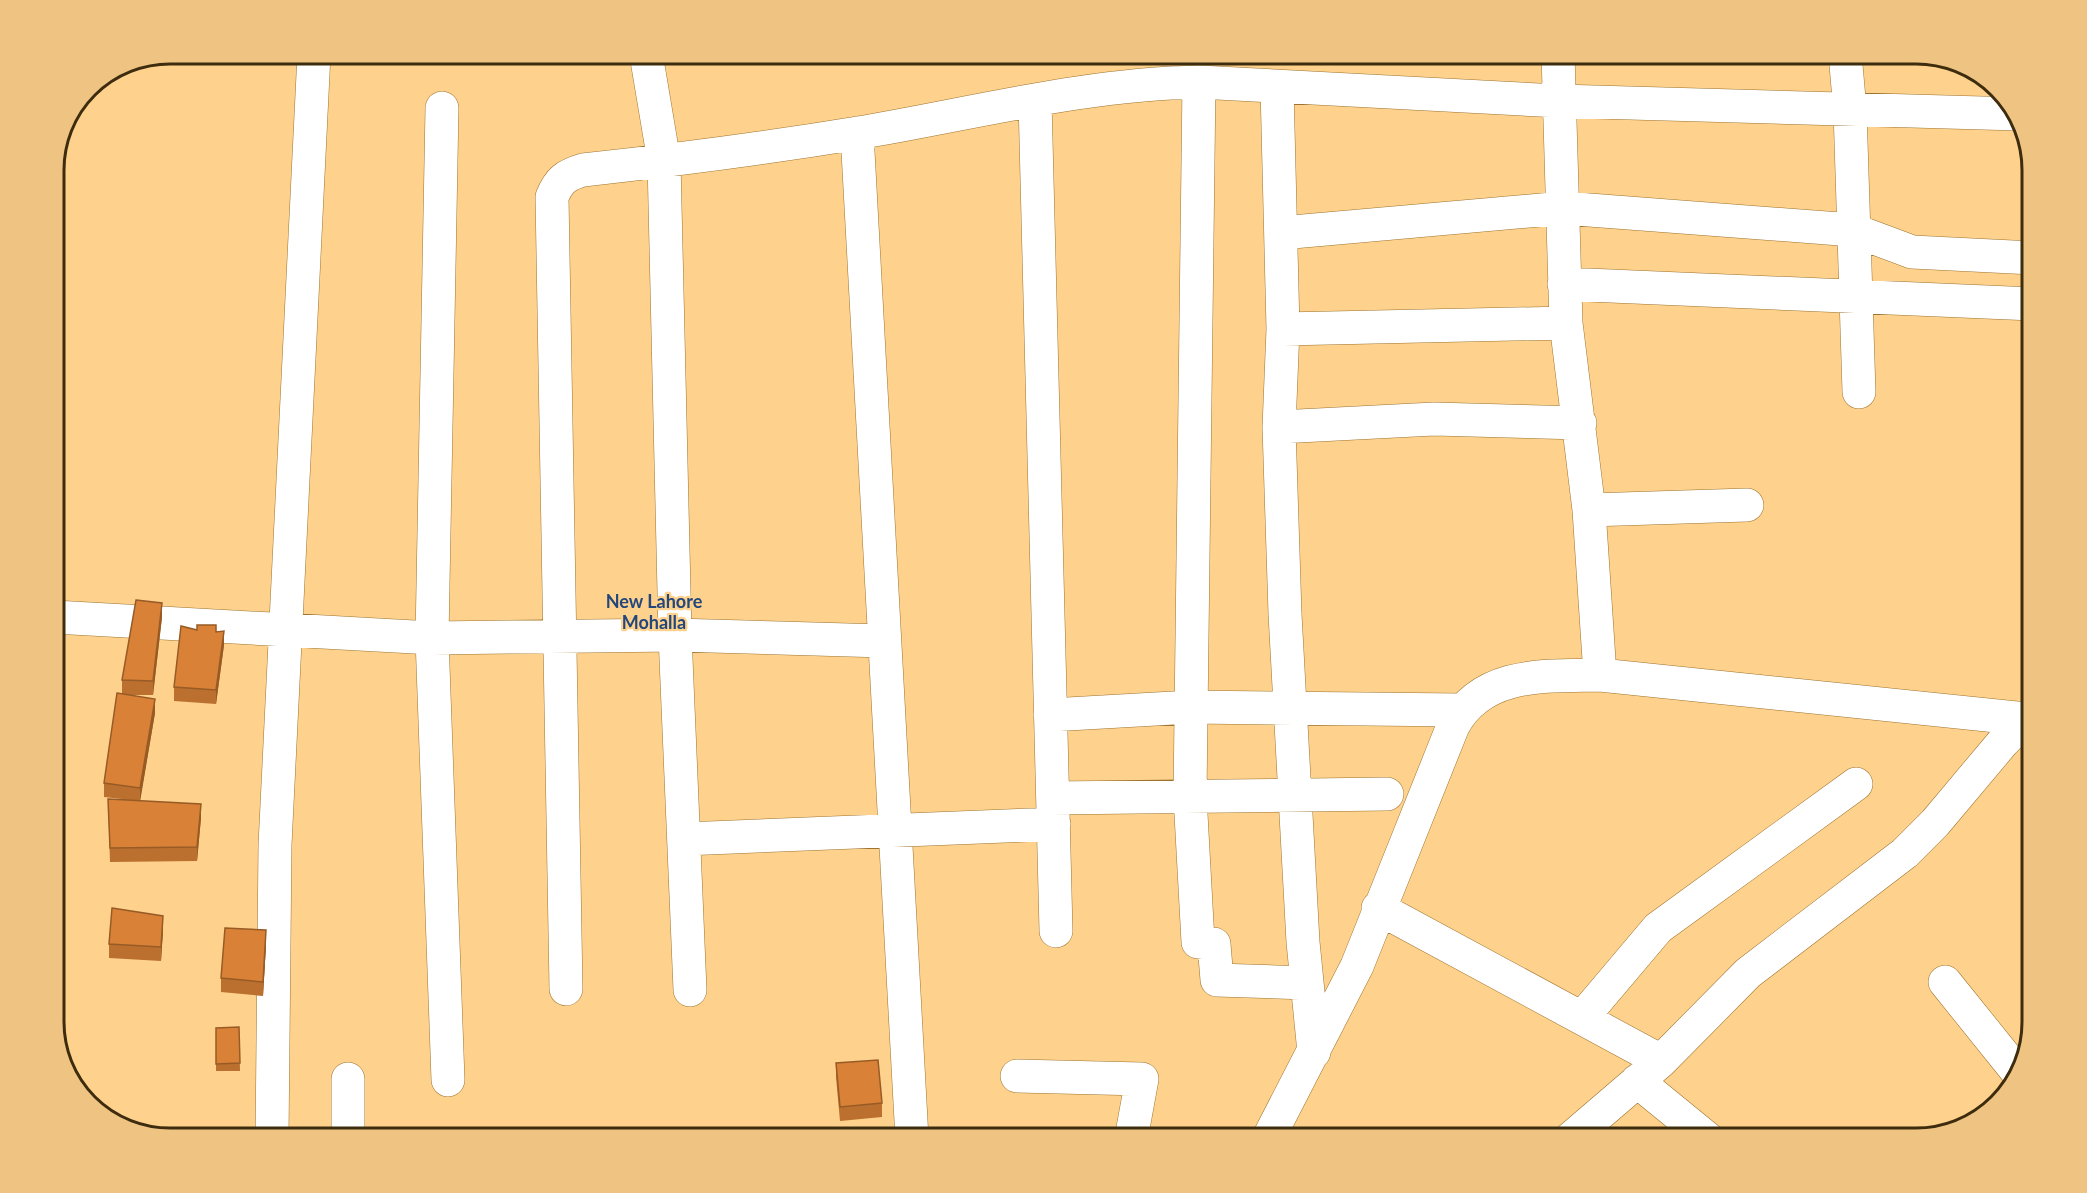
<svg xmlns="http://www.w3.org/2000/svg" width="2087" height="1193" font-family="Lato,sans-serif">
<style>
.lines{fill:none;stroke-linecap:round;stroke-linejoin:round}
.minor-casing{stroke:#9d742e;stroke-width:34}
.minor{stroke:#fff;stroke-width:33}
.wall{fill:#bb702f}
.shaded-wall{fill:#985b26}
.building{fill:#d98237;stroke:#985b26;stroke-width:1.5}
.labels{text-anchor:middle;stroke-width:4.5;stroke-linejoin:round;paint-order:stroke}
.neighbourhood-label{font-size:18px;font-weight:bold;fill:#22477d;stroke:#fed18c}
.rim{fill:none;stroke:#3d2c0e;stroke-width:3}
</style>
<rect width="100%" height="100%" fill="#fed18c"/>
<g class="lines">
<!-- minor casing -->
<g class="minor-casing">
<path id="minor" d="M646,54L664,161L675,635L690,990
M1558,54L1566,323L1589,510L1600,675
M1845,54L1850,110L1859,392
M1199,82L1190,796L1198,942L1214,944L1217,980L1307,983
M1277,87L1283,329L1279,427L1285,614L1303,942L1314,1052
M1035,100L1056,931
M442,108L432,638L448,1080
M857,133L912,1139
M1281,233L1563,208L1853,230L1912,252L2033,258
M1564,284L2033,304
M1283,329L1566,323
M1279,427L1434,419L1580,423
M1589,510L1747,505
M54,617L432,638L675,635L884,641
M1050,715L1191,707L1461,710
M1053,798L1387,794
M684,839L1054,824
M1378,908L1661,1061
M1945,982L2019,1074
M566,989L552,197C559,180 566,175 583,170C675,160 767,148 858,133C971,114 1084,84 1199,82L1559,101L2018,114
M1582,1018L1658,928L1856,784
M1017,1076L1142,1079L1131,1139
M1637,1081L1708,1139
M272,1139L275,845L314,54
M348,1139V1079
M1268,1139L1357,966L1453,726C1482,671 1546,676 1600,675L2026,719
M1570,1139L1661,1061L1748,973L1905,853L1935,823L2003,742L2026,719L2033,716"/>
</g>
<!-- minor -->
<use href="#minor" class="minor"/>
</g>
<!-- wall -->
<path class="wall" d="M162,617L153,695H130L155,713L140,800L201,818L197,861L110,862L108,799H122L104,797V783L122,693V680Z
M197,630L216,632L224,645L216,704L174,701V687Z
M163,930L161,961L109,958V944Z
M266,945L263,996L221,992V978Z
M239,1027L240,1071H216V1028Z
M836,1063L882,1103V1117L840,1121L836,1077Z"/>
<!-- shaded-wall -->
<path class="shaded-wall" d="M162,603V617L153,695V681Z
M224,631V645L216,704V690Z
M155,699V713L140,802V788Z
M201,804V818L197,861V847Z
M163,916V930L161,961V947Z
M266,930V945L263,996V982Z"/>
<!-- building -->
<path class="building" d="M136,600L162,603L153,681L122,680Z
M197,625H216V632L224,631L216,690L174,687L181,626L197,630Z
M117,693L155,699L140,788L104,783Z
M108,799L201,804L197,847L110,848Z
M112,908L163,916L161,947L109,944Z
M225,928L266,930L263,982L221,978Z
M239,1027L240,1063L216,1064V1028Z
M878,1060L882,1103L840,1107L836,1063Z"/>
<g class="labels">
<!-- neighbourhood labels -->
<g class="neighbourhood-label">
<text x="654" y="608">New Lahore<tspan x="654" dy="21">Mohalla</tspan></text>
</g>
</g>
<!-- crop -->
<path d="M0 0H2087V1193H0ZM170 64H1916A106 106 0 0 1 2022 170V1022A106 106 0 0 1 1916 1128H170A106 106 0 0 1 64 1022V170A106 106 0 0 1 170 64Z" fill="#efc482" fill-rule="evenodd"/>
<path class="rim" d="M170 64H1916A106 106 0 0 1 2022 170V1022A106 106 0 0 1 1916 1128H170A106 106 0 0 1 64 1022V170A106 106 0 0 1 170 64Z"/>
</svg>
